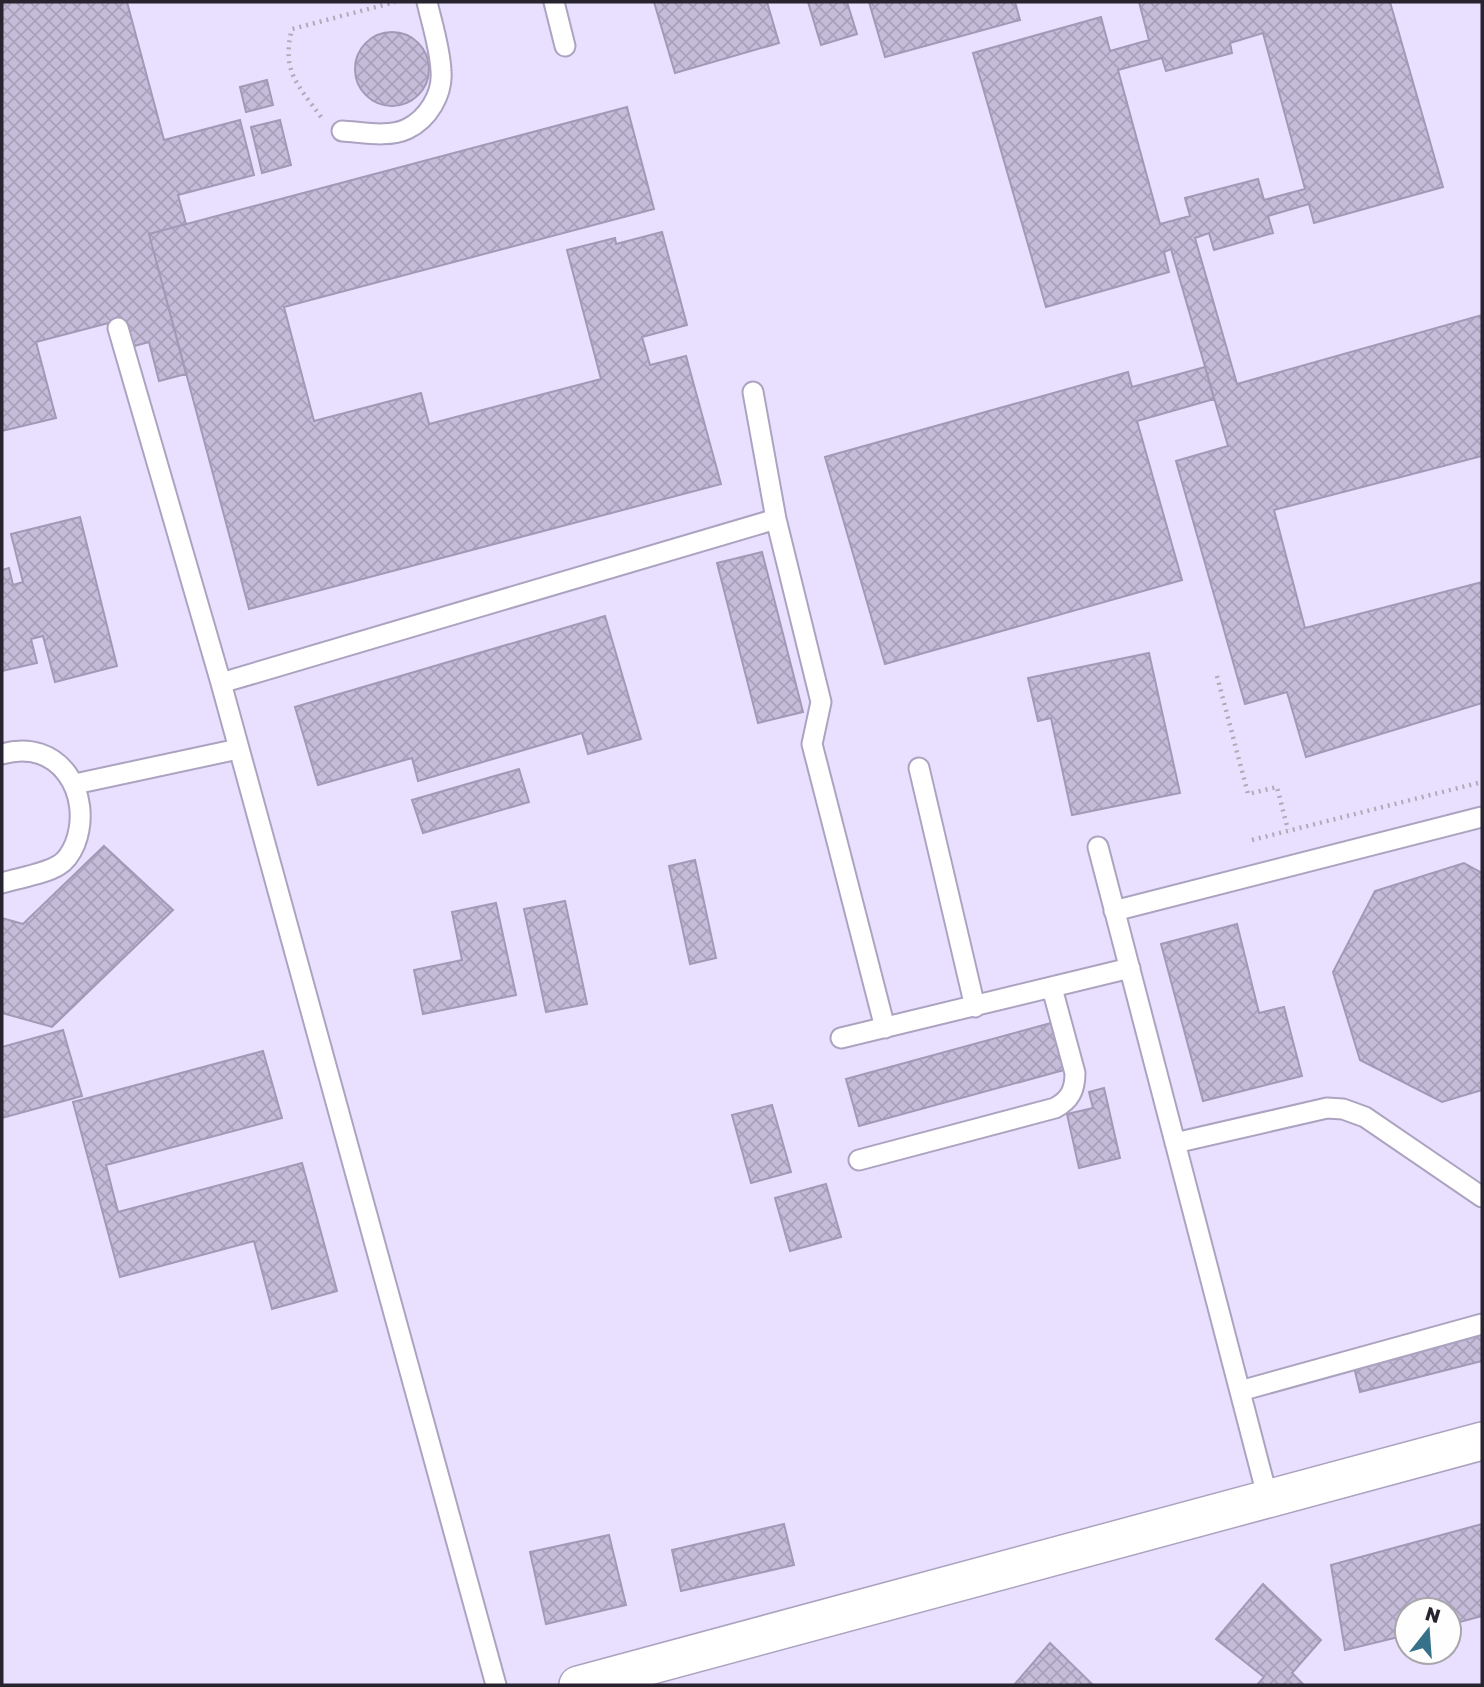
<svg xmlns="http://www.w3.org/2000/svg" width="1484" height="1687" font-family="'Golos Text',sans-serif">
<style>
.built{fill:#e9e0ff;fill-rule:evenodd}
.building{fill:url(#building-cross-hatch);stroke:#a299b6;stroke-width:2;fill-rule:evenodd}
.lines{fill:none;stroke-linecap:round;stroke-linejoin:round}
.service-casing{stroke:#aca3c0;stroke-width:23}
.minor-casing{stroke:#aca3c0;stroke-width:40}
.path{stroke:#afabb8;stroke-width:4.5;stroke-dasharray:2 5;stroke-linecap:butt}
.service{stroke:#fff;stroke-width:19}
.minor{stroke:#fff;stroke-width:37}
</style>
<defs>
<pattern id="building-cross-hatch" width="8" height="8" patternUnits="userSpaceOnUse" patternTransform="scale(1.75)"><rect width="8" height="8" fill="#c5bcda"/><path d="M0 0l8 8M0 8l8-8" fill="none" stroke="#a9a1bb"/></pattern>
</defs>
<rect width="100%" height="100%" fill="#f2eefb"/>
<!-- built -->
<path class="built" d="M2,2H1482V1685H2ZM1407,1610H1449V1652H1407Z"/>
<!-- building -->
<path class="building" d="M2,2H127L164,140L240,120L254,175L178,195L186,224L149,234L186,374L159,381L149,342L127,348L120,320L36,342L56,418L2,431Z
M654,2H767L779,43L675,73Z
M808,2H847L857,34L821,45Z
M869,2H1015L1020,20L885,57Z
M1139,2H1390L1443,187L1314,223L1309,204L1268,216L1273,233L1214,250L1209,233L1195,238L1237,384L1482,315V456L1274,510L1305,628L1482,582V703L1306,757L1287,692L1245,704L1176,461L1228,446L1171,249L1164,252L1169,272L1046,307L973,53L1101,17L1110,51L1149,40ZM1263,33L1305,189L1264,200L1258,179L1185,198L1190,216L1160,224L1118,70L1162,58L1166,71L1232,53L1230,43Z
M355 69a37 37 0 1 1 74 0a37 37 0 1 1-74 0Z
M267,80L273,105L246,112L240,87Z
M627,107L654,209L284,307L314,421L421,393L429,424L601,379L567,250L615,238L616,244L662,232L687,325L642,337L650,365L686,356L721,484L249,609L149,234Z
M280,120L291,165L262,173L251,127Z
M1205,367L1214,399L1137,421L1182,580L885,664L825,457L1128,372L1132,387Z
M80,517L117,666L55,682L43,636L31,639L37,663L2,671V570L9,568L13,585L23,582L11,534Z
M762,552L803,712L758,723L717,563Z
M605,616L641,739L588,754L582,733L418,781L412,758L318,785L295,707Z
M1149,653L1180,793L1072,815L1051,718L1038,721L1028,678Z
M519,769L529,802L423,833L412,800Z
M104,846L173,910L52,1027L2,1013V918L23,924Z
M695,860L716,958L690,964L669,866Z
M1464,863L1482,873V1090L1442,1102L1360,1060L1333,972L1375,891Z
M565,901L587,1004L546,1012L524,909Z
M496,903L516,995L423,1014L414,970L462,960L452,912Z
M1237,924L1259,1013L1284,1007L1302,1076L1203,1101L1161,944Z
M1051,1023L1064,1070L859,1126L846,1079Z
M63,1030L82,1096L2,1118V1047Z
M263,1051L282,1118L106,1165L118,1212L302,1163L337,1291L272,1309L254,1241L120,1277L73,1102Z
M1104,1088L1120,1158L1079,1168L1067,1114L1093,1108L1089,1092Z
M772,1105L791,1172L751,1183L732,1115Z
M826,1184L841,1237L790,1251L775,1198Z
M1482,1334V1361L1360,1392L1354,1367Z
M784,1524L794,1565L681,1591L672,1550Z
M1482,1524V1616L1449,1625V1610H1407V1635L1345,1650L1331,1565Z
M609,1535L626,1605L546,1624L530,1552Z
M1263,1584L1321,1640L1292,1673L1304,1685H1257L1264,1677L1216,1639Z
M1050,1643L1093,1685H1014Z"/>
<g class="lines">
<!-- service casing -->
<g class="service-casing">
<path id="service" d="M554,2L565,46
M342,131C362,132 388,138 407,129C428,119 443,94 441,71C440,48 432,24 427,2
M118,328L221,683L496,1685
M753,392L776,519L821,702L812,744L885,1028
M221,683L776,519
M2,754C59,737 94,794 75,844C72,851 66,861 59,865C45,874 18,878 2,883
M919,768L975,1007
M75,784L238,749
M1098,847L1268,1499
M1114,911L1482,817
M841,1038L1130,968
M1175,1143L1327,1108L1343,1109L1365,1117L1482,1197
M859,1160L1055,1108C1070,1100 1075,1090 1075,1073L1052,988
M1240,1391L1482,1324"/>
</g>
<!-- minor casing -->
<g class="minor-casing">
<path id="minor" d="M578,1685L1482,1441"/>
</g>
<!-- path -->
<path class="path" d="M321,117C298,85 281,71 292,29L395,2
M1217,676L1248,794L1277,787L1288,830
M1252,840L1482,782"/>
<!-- service -->
<use href="#service" class="service"/>
<!-- minor -->
<use href="#minor" class="minor"/>
</g>
<!-- border -->
<rect width="1484" height="1687" fill="none" stroke="#27232f" stroke-width="7"/>
<!-- north arrow -->
<g transform="translate(1428 1631) rotate(17)"><circle r="33" fill="#fefefe" stroke="#a8a6ab" stroke-width="2"/>
<path d="M0-5L12 26L0 18L-12 26Z" fill="#377089"/>
<text y="-10" font-size="19" font-weight="bold" text-anchor="middle" fill="#27232f">N</text>
</g>
</svg>
